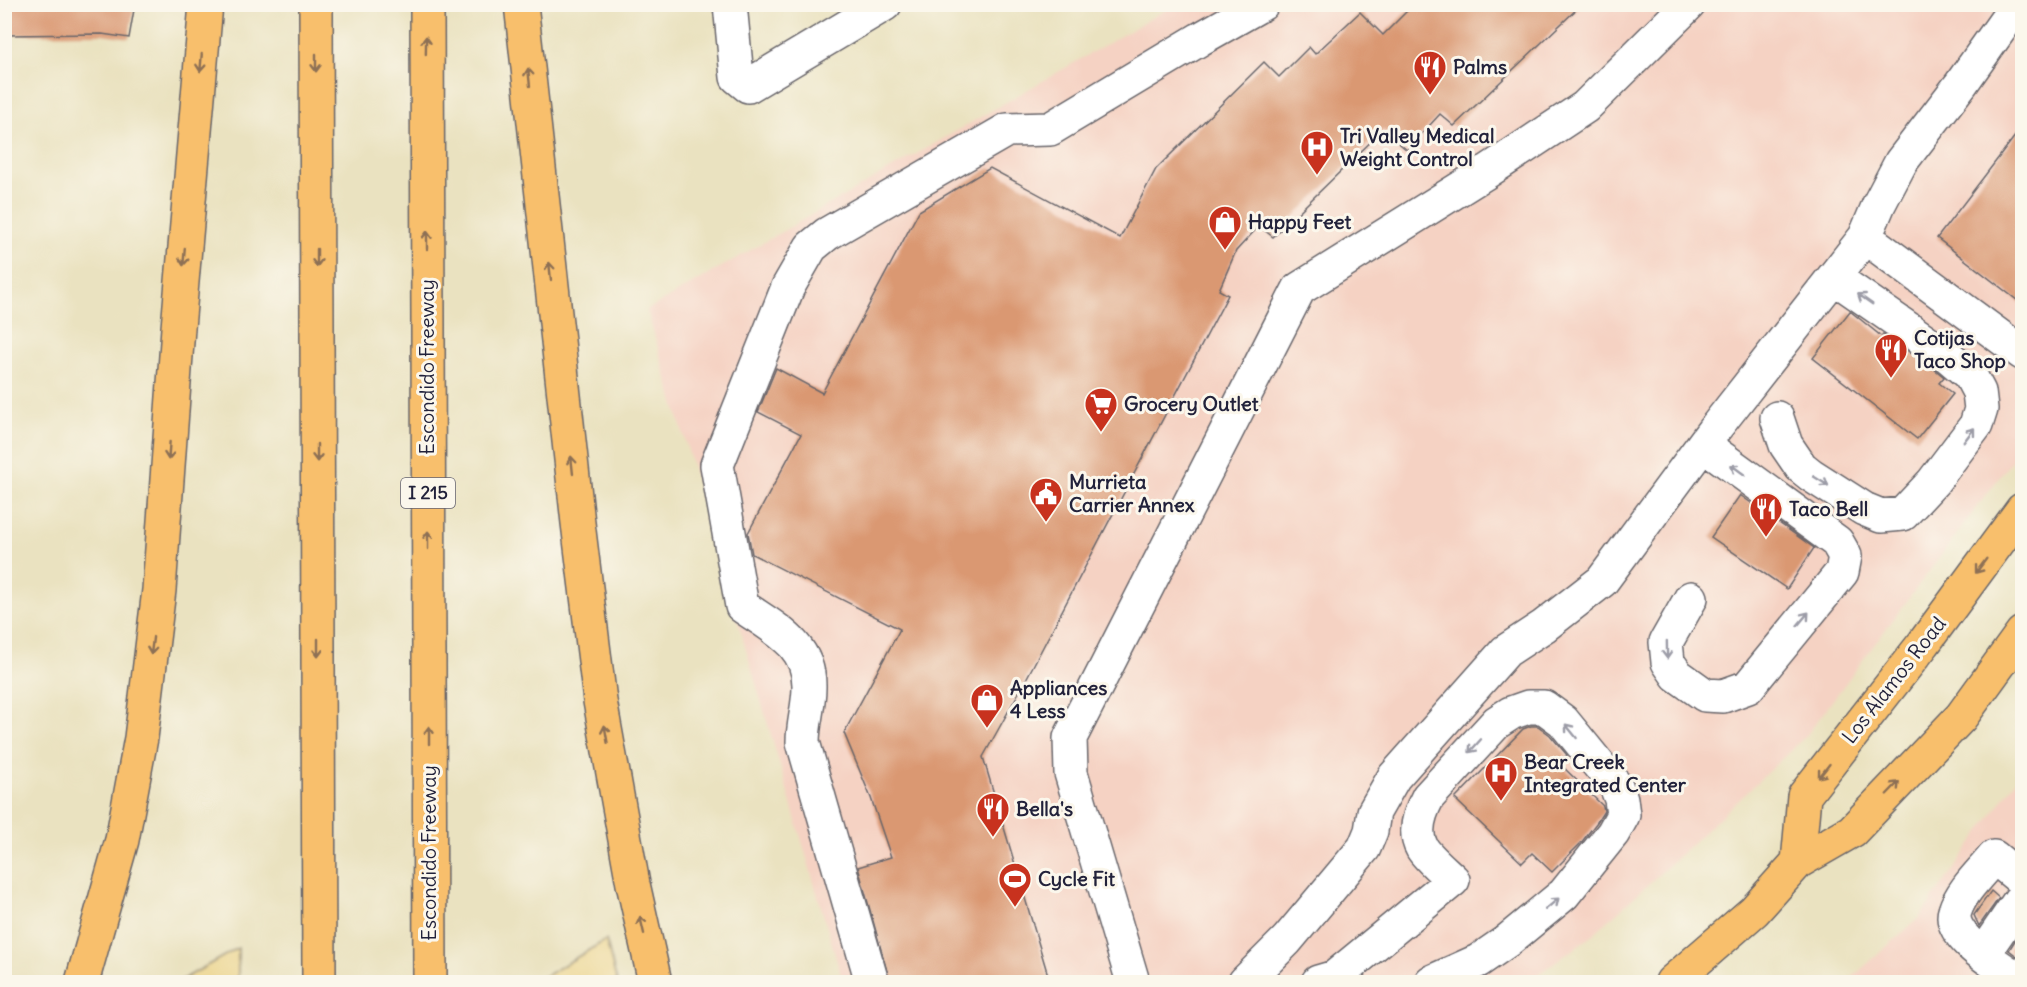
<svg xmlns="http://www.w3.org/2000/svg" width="2027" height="987" font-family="Delius,sans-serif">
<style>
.built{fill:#f5d2c3}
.sand{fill:#eeda9e;stroke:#887e6c;stroke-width:1.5}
.building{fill:#da9872}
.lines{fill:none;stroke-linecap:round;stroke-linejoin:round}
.minor-casing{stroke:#68656a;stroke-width:36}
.major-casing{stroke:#68656a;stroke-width:36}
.highway-casing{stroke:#68656a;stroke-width:36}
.minor{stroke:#fff;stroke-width:33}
.major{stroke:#f8bf6c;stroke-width:33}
.highway{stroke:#f8bf6c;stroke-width:33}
.oneway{stroke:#8d7054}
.oneway2{stroke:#9c9ca7}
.labels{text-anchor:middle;stroke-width:6;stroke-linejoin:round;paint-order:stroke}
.shield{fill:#fbf7ec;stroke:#636270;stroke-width:1.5}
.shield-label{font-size:18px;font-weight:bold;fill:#22223b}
.poi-label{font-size:20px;font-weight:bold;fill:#22223b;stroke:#fbf7ec;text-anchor:start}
.street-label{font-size:20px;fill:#22223b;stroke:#fbf7ec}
</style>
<rect width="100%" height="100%" fill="#fbf7ec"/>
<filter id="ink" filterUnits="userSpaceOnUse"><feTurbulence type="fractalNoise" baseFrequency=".0167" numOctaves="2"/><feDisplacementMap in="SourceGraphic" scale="12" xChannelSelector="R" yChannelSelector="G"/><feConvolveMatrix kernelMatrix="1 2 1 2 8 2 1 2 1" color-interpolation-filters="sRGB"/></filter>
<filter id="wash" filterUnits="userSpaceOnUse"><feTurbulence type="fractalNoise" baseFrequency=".008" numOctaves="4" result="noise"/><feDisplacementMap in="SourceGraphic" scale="24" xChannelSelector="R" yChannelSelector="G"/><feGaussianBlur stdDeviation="1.35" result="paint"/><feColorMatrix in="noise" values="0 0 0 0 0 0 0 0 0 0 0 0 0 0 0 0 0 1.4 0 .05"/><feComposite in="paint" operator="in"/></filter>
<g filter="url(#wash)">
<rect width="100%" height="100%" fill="#eae2c0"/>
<!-- built -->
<path class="built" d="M1174,5H2022V447L1806,736L1666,868L1589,938L1527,982H843L647,310Z
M2022,772V982H1847L1920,917Z"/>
<!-- sand -->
<path class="sand" d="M606,940L617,982H535Z
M238,948V982H178Z"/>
<g id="blocks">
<!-- building -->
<path class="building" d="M4,4H135L129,38L102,34L4,35Z
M1414,4H1582L1454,126L1440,114L1407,150L1383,130L1273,237L1259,226L1236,251L1219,290L1228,295L1023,685L983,757L1050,982H890L858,867L891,857L871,798L844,733L900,629L752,554L748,533L801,434L758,412L776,368L822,393L919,211L990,168L1120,238L1156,169L1264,62L1279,77L1309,47L1315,54L1360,12L1383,35Z
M2022,127V304L1937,238Z
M1850,311L1881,336L1883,334L1938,372L1944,377L1939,383L1953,394L1917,439L1813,358Z
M1740,495L1814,548L1787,589L1711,537Z
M1531,726H1538L1550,735L1567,755L1559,763L1603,806L1604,811L1597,822L1581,843L1552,872L1532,853L1522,863L1455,799L1523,729Z
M1991,891L1999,898L1979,926L1974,915Z
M2022,929V960L2009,950Z"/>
</g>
</g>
<g filter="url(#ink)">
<use href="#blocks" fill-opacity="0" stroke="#68656a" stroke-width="1.5"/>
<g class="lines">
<!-- minor casing -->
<g class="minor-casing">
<path id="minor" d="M730,4L737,77L748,86L885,4
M1865,237L1879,204L1901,162L1961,84L2014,9L2010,4
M1777,418L1786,445L1801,467L1811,475L1864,509L1881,516L1903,514L1933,482L1976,425L1981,409L1979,392L1970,375L1949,357L1835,278
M1691,598L1666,642L1668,662L1677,675L1705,695L1723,696L1748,687L1842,572L1845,556L1837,542L1704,445
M2022,880L1994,857C1981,873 1961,891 1955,911C1946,937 2004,969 2022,982
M1983,954L2022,897
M872,982L803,742C803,723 809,706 809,687C810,644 773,628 742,606L717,465L788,287L811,247L827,234L1007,130L1050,129L1200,39L1262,4
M1133,982L1071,773L1070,738L1299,289L1485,173L1585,107L1689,4
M1245,982L1287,940L1364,848L1371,831L1374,812L1394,777L1506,651L1544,626L1602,581L1713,431L1865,237L2022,353
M1318,982L1335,977L1453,880C1445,872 1428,858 1422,848C1413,832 1420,812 1428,797L1497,722L1511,713L1528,707H1544L1563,721L1616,786L1621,799L1623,815L1613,833L1564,894L1507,941L1478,961L1431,982"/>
</g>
<!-- major casing -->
<g class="major-casing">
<path id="major" d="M1798,862L1804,796L1924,643L2022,510
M1672,982L1754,911L1798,862L1852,831L1961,717L2022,633"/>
</g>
<!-- highway casing -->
<g class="highway-casing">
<path id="highway" d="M316,4L319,982
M427,4L430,982
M521,4L578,523L600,701L633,884L655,982
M82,982L122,840L141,738L159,590L178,328L206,4"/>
</g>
<!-- minor -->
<use href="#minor" class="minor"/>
<!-- major -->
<use href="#major" class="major"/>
<!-- highway -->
<use href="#highway" class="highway"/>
</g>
<!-- one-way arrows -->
<defs><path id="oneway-shaft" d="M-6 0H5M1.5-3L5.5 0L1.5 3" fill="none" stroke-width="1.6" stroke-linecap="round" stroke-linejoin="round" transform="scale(1.5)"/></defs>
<g class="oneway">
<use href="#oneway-shaft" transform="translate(426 45) rotate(-89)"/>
<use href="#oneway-shaft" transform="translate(201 63) rotate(95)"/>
<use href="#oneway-shaft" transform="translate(316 63) rotate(90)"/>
<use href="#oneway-shaft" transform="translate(529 77) rotate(-96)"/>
<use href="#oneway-shaft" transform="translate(427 240) rotate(-90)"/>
<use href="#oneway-shaft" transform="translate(184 257) rotate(95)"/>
<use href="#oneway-shaft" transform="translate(317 258) rotate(90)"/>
<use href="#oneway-shaft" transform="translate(550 271) rotate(-96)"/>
<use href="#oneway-shaft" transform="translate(169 451) rotate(94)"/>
<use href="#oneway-shaft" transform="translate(317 453) rotate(90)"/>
<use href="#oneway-shaft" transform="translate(572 465) rotate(-96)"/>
<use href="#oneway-shaft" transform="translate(428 540) rotate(-90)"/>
<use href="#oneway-shaft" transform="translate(1981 566) rotate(127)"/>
<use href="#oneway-shaft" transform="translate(152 646) rotate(97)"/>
<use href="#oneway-shaft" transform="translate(318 648) rotate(90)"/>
<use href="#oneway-shaft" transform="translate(606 734) rotate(-100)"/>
<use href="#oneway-shaft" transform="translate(429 735) rotate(-90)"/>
<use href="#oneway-shaft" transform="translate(1824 771) rotate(128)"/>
<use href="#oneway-shaft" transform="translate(1893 788) rotate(-46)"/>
<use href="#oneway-shaft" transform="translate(642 925) rotate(-103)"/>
</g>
<g class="oneway2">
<use href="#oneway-shaft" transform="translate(1865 299) rotate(-145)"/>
<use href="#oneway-shaft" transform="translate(1969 435) rotate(-53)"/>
<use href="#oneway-shaft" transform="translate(1738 470) rotate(-144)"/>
<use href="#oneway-shaft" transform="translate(1821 481) rotate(32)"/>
<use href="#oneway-shaft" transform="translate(1803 619) rotate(-50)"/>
<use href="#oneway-shaft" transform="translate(1667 650) rotate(89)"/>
<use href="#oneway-shaft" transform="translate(1571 731) rotate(-129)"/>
<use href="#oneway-shaft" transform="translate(1475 746) rotate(132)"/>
<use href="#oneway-shaft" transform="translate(1552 904) rotate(-40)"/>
</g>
</g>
<!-- icons -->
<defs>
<g id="restaurant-pin" transform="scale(1.725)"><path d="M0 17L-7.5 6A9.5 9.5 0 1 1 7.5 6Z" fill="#c8321e" stroke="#fbf7ec"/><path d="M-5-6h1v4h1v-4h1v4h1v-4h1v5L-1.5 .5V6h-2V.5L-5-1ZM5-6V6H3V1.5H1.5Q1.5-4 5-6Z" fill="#fff"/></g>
<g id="hospital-pin" transform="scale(1.725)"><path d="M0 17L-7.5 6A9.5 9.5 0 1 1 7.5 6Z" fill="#c8321e" stroke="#fbf7ec"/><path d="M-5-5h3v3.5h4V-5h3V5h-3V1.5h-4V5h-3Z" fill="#fff"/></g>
<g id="shop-pin" transform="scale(1.725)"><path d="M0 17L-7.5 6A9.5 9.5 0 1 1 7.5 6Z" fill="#c8321e" stroke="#fbf7ec"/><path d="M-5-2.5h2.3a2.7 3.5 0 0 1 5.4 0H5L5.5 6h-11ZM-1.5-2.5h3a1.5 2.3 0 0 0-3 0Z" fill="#fff"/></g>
<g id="supermarket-pin" transform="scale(1.725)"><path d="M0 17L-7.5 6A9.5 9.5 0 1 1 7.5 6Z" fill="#c8321e" stroke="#fbf7ec"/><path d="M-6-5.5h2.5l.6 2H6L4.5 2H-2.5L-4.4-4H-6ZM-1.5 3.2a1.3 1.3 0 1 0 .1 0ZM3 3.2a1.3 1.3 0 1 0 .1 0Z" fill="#fff"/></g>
<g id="civic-pin" transform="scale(1.725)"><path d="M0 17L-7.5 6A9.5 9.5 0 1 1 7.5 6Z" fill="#c8321e" stroke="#fbf7ec"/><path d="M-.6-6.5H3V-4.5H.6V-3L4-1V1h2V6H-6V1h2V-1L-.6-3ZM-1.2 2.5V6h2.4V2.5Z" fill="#fff"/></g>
<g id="stadium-pin" transform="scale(1.725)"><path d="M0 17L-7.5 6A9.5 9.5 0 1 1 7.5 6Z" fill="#c8321e" stroke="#fbf7ec"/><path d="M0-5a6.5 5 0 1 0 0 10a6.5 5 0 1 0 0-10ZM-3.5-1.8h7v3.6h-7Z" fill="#fff"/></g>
</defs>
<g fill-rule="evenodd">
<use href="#restaurant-pin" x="1430" y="67"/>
<use href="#hospital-pin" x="1317" y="147"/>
<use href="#shop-pin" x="1225" y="222"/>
<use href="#restaurant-pin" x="1891" y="350"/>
<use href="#supermarket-pin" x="1101" y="404"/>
<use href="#civic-pin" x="1046" y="494"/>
<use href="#restaurant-pin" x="1766" y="509"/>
<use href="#shop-pin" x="987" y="700"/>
<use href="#hospital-pin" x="1501" y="773"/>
<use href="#restaurant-pin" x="993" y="809"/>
<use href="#stadium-pin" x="1015" y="879"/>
</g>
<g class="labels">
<!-- shield labels -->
<rect class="shield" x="401" y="478" width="54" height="30" rx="4.5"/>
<g class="shield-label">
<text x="428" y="499">I 215</text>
</g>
<!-- poi labels -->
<g class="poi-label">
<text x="1453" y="74">Palms</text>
<text x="1340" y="143">Tri Valley Medical<tspan x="1340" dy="23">Weight Control</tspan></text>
<text x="1248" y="229">Happy Feet</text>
<text x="1914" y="345">Cotijas<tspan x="1914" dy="23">Taco Shop</tspan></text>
<text x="1124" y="411">Grocery Outlet</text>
<text x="1069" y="489">Murrieta<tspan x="1069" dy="23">Carrier Annex</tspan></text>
<text x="1789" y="516">Taco Bell</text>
<text x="1010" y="695">Appliances<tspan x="1010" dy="23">4 Less</tspan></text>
<text x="1524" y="769">Bear Creek<tspan x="1524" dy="23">Integrated Center</tspan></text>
<text x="1016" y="816">Bella's</text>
<text x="1038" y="886">Cycle Fit</text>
</g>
<!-- street labels -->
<g class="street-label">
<text transform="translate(427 367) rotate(-90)" y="7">Escondido Freeway</text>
<text transform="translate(1894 680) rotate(-52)" y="7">Los Alamos Road</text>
<text transform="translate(429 853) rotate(-90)" y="7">Escondido Freeway</text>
</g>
</g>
<!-- margin -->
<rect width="2027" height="987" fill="none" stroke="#fbf7ec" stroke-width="24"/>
</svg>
